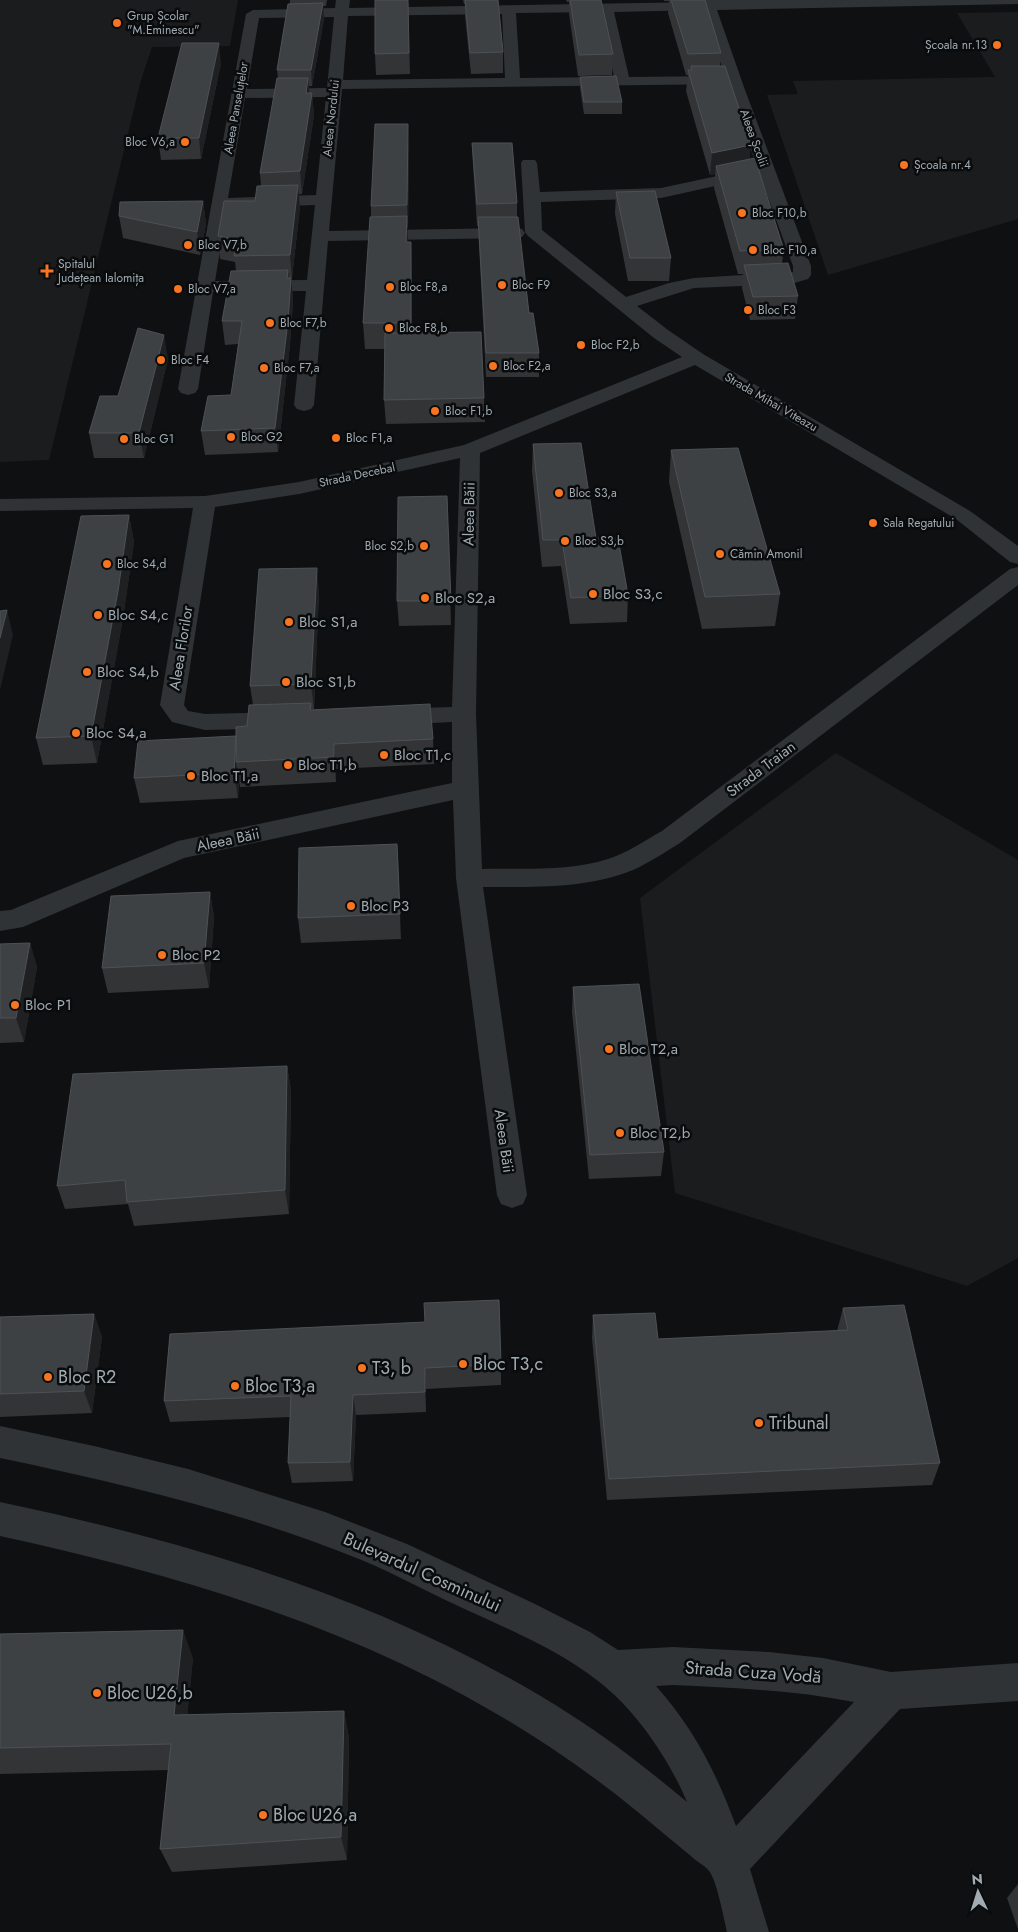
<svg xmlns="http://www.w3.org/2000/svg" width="1018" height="1932" font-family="Jost,sans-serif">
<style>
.built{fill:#1b1c1e}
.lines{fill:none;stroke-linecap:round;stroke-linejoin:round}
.minor{fill:#303336;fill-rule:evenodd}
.tertiary{fill:#303336;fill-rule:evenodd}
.wall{fill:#323436}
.shaded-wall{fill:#1f2022}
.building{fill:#3e4144;stroke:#4d5155}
.poi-dot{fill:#f77421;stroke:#0a0b0c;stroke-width:2}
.labels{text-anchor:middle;stroke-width:5;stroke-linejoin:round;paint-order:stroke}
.far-poi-label{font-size:12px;fill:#a0abb2;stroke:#0a0b0c;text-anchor:start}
.far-street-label{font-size:12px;fill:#a0abb2;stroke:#0a0b0c}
.street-label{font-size:15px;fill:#a0abb2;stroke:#0a0b0c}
.poi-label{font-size:15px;fill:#a0abb2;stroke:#0a0b0c;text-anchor:start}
.near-poi-label{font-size:18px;fill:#a0abb2;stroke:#0a0b0c;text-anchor:start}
.near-street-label{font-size:18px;fill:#a0abb2;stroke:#0a0b0c}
</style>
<rect width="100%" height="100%" fill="#0f1011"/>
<!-- built -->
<path class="built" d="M0,0H238L230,46L152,47L141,80L49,460L0,462Z
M1018,12V219L828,275L767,95L798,94L793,81L995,77L957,13Z
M836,753L1018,860V1258L967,1286L675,1193L640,898Z"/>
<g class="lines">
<!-- minor -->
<path class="minor" d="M336,0H350L349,8L701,2L700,0H1018V4L717,10L745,90L811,266V275L808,279L791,284L694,288L637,306L668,330L703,354L970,511L1018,546V564L1010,562L956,519L695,365L480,453L476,714L482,869C522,868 568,872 608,859C627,853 644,841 662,831L1010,569L1018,567V585L680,843C665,852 649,863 633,870C586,889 533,887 483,887L527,1195L523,1204L512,1208L501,1204L497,1195L456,878L453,800L184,858L23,927L0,931V911L11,910L178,841L452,783V722L393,725L385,722L381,717L385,712L393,709L452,707L460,458L299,494L215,507L184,705L188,711L205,714L285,712L293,714L297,720L293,726L285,728L205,730L172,722L160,705L193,508L0,511V499L205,496L299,482L464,445L682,357L654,338L528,236L525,232L521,163L523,160H535L537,163L540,192L661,188L750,169L756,171L758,174L756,177L661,198L541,202L542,230L626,297L669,283L694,278L793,272V266L727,84L342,89L329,231L516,228L522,229L525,233L522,237L516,238L328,241L314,405L311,409L304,411L297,409L294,405L306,291L213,292L198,389L195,393L188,395L181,393L178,389L246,14L253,10L335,8ZM703,10L725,76L629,77L614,12ZM600,12L614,77L520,78L516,13ZM502,14L505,78L343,80L348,16ZM334,17L327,88L247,89L259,18ZM326,97L316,195L228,198L245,98ZM315,205L307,280L215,281L227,208Z"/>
<!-- tertiary -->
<path class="tertiary" d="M0,1426L94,1446L188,1469L325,1512L407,1544L535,1604L590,1632L618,1650L673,1647L769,1652L823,1658L891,1672L1018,1663V1701L900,1709L750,1869L769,1932H727C724,1918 717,1884 711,1874C708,1867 697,1862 692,1857C674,1842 656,1827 639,1813C451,1658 234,1587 0,1536V1502C200,1544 398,1604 571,1715C612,1741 650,1771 687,1802C669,1759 635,1709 598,1681C556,1648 503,1627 454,1604C424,1590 395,1574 364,1561C247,1513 124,1484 0,1458ZM673,1685C734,1688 794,1690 854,1702L736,1826C716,1772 694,1729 656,1686Z"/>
</g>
<!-- wall -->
<path class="wall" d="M290,0H327L326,6H323L324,19L312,86H309V93H312L314,115L302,194H299L300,207L292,278H291L293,301L290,344L278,452L205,455L201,431L231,395L238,344L225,345L222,321L236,271L235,262L220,259L218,236L255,201L261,186L260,173L278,78L277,70L290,4Z
M408,0L410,74L376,75L375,54Z
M463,0H498L503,52V73L471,74L465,16V4H464Z
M566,0H601L613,54L612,75L578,76L569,14V2H567Z
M664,0H705L721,53L720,66L750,159L784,250L782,263L798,296L795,319L750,320L742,288L743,274H738L714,188L715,174L710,175L686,91L688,75H686L668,13L669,1H664Z
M221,63L201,159L161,160L158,138Z
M580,77L622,102V114H584L580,88Z
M472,143L517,203V217L529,313L539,353V377H486L478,226H477L473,165Z
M409,146L408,228H407L408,242L412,268V332L484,398L485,422L386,424L384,400L385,349H365L363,323L371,216V206Z
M616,192L671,258L669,281H628L615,214Z
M203,201L206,224L200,255L123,238L119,216Z
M168,359L144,458H94L89,433L118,396Z
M533,444L596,538L628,595L627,622L570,624L561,566L542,567L532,471Z
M671,450L780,594L775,626L702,629L669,482Z
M447,496L451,625L399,626L397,601Z
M129,515L134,542L123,618L97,763L43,765L36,738Z
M319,592L314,709H311V710L433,739L434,764L336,769V782L240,787L239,781L238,798L140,803L134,778L236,736L247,726L253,705L250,686Z
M397,844L401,939L301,943L298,918Z
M210,892L214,917L209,988L108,993L102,968Z
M30,943L37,967L24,1042L0,1043V944Z
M573,987L664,1152L661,1176L589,1179L572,1012Z
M287,1066L291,1090L289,1214L134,1226L128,1204L65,1209L57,1186Z
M843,1308L940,1463L932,1485L607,1500L592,1338L593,1315L658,1339L837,1331Z
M94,1314L102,1337L92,1413L0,1417V1317Z
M170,1334L501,1364V1385L426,1389V1412L356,1415L353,1481L292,1483L288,1463L290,1417L170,1422L164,1401Z
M0,1634L193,1658L187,1715L344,1711L349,1738L347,1860L172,1872L160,1849L168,1770L0,1774Z
M1018,1884V1929L1007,1898Z"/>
<!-- shaded-wall -->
<path class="shaded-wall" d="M323,3L324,19L312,86L311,70Z
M219,43L221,63L201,159L199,138Z
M308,78L310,99L306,93Z
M312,93L314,115L302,194L300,171Z
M408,124L409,146L408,228L407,205Z
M751,145L749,167L716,166L715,174L710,175L712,153Z
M298,185L300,207L292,278L290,255Z
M203,201L206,224L200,255L197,232Z
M407,216L408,241L407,268L406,242Z
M411,242L412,268V349L411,323Z
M288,270L290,291L291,278L293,301L290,344L278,452L275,428Z
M164,335L168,359L144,458L139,433Z
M129,515L134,542L123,618L97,763L91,736Z
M317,568L319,592L314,709L311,684Z
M7,610L13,635L0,690V638Z
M236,736V762L239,781L238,798L234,773Z
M334,744L336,769V782L334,757Z
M397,844L399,869L401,939L400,914Z
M210,892L214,917L209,988L204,963Z
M30,943L37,967L24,1042L16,1018Z
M287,1066L291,1090L289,1214L285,1190Z
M94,1314L102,1337L92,1413L84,1391Z
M425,1368L426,1389V1412L425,1392Z
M353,1395L356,1415L353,1481L350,1462Z
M183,1630L193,1658L185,1742L174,1715Z
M344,1711L349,1738L347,1860L341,1837Z"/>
<!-- building -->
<path class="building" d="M375,0H408L409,53L375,54Z
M465,0H498L503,52L470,53Z
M570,0H601L613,54L579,55Z
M671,0H705L721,53L688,54Z
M323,3L311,70H277L288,4Z
M182,43H219L199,138H158Z
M691,66H725L751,145L712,153L688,70H692Z
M616,76L622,102H584L580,77Z
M277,78H308L306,93H312L300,171L260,173Z
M375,124H408L407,205L371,206Z
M472,143H512L517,203L477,204Z
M755,158L784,250L740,251L716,166Z
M298,185L290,255L234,256L237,240L218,236L224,201H255L257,186Z
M655,191L671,258H630L616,192Z
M203,201L197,232L119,216L120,202Z
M407,216L406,242H411V323H363L370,217Z
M478,217H518L529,313H533L539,353H486Z
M788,263L798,296L753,297L744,265Z
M288,270L287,278H291L288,321L275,428L201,431L208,396L231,395L242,321H222L231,271Z
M138,328L164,335L139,433H89L100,396H118Z
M481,332L484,398L384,400L385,333Z
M581,443L596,538H618L628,595L571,598L562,540H543L533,444Z
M738,448L780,594L705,597L671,450Z
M447,496L451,601H397L398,497Z
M129,515L118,591L91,736L36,738L81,516Z
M317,568L311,684L250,686L259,569Z
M7,610L0,638V611Z
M311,703L310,710L430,704L433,739L334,744V757L236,762V727L247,726L249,705Z
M236,736L234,773L134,778L138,741Z
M397,844L400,914L298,918L299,848Z
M210,892L204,963L102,968L111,896Z
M30,943L16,1018H0V944Z
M639,984L664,1152L590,1155L573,987Z
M287,1066L285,1190L127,1202L125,1180L57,1186L73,1074Z
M499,1300L501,1364L425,1368V1392L353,1395L350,1462L288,1463L291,1396L164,1401L170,1334L425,1322L424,1303Z
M904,1305L940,1463L609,1479L593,1315L655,1313L658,1339L848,1330L843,1308Z
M94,1314L84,1391L0,1394V1317Z
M183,1630L174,1715L344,1711L341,1837L160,1849L171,1744L0,1748V1634Z"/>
<!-- markers -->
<g class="poi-dot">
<circle cx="117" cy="23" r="5"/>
<circle cx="997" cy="45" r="5"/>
<circle cx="185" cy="142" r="5"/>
<circle cx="904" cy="165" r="5"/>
<circle cx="742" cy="213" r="5"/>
<circle cx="188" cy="245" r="5"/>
<circle cx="753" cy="250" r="5"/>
<path d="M44.5 263.5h5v5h5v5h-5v5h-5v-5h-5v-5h5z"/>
<circle cx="502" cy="285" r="5"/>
<circle cx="390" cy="287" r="5"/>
<circle cx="178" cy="289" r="5"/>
<circle cx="748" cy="310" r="5"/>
<circle cx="270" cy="323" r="5"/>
<circle cx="389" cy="328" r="5"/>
<circle cx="581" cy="345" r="5"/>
<circle cx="161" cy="360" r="5"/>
<circle cx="493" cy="366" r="5"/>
<circle cx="264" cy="368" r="5"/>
<circle cx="435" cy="411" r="5"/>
<circle cx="231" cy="437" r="5"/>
<circle cx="336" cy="438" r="5"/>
<circle cx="124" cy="439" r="5"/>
<circle cx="559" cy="493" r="5"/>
<circle cx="873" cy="523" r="5"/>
<circle cx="565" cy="541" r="5"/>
<circle cx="424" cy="546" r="5"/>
<circle cx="720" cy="554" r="5"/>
<circle cx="107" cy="564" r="5"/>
<circle cx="593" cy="594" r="5"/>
<circle cx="425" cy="598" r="5"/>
<circle cx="98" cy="615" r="5"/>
<circle cx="289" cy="622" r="5"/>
<circle cx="87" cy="672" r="5"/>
<circle cx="286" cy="682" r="5"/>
<circle cx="76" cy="733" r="5"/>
<circle cx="384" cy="755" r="5"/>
<circle cx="288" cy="765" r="5"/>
<circle cx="191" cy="776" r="5"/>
<circle cx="351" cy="906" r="5"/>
<circle cx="162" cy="955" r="5"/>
<circle cx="15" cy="1005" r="5"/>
<circle cx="609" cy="1049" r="5"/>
<circle cx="620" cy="1133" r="5"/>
<circle cx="463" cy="1364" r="5"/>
<circle cx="362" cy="1368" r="5"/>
<circle cx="48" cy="1377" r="5"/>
<circle cx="235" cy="1386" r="5"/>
<circle cx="759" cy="1423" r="5"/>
<circle cx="97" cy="1693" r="5"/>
<circle cx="263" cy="1815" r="5"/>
</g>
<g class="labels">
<!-- far-poi labels -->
<g class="far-poi-label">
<text x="127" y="20">Grup Școlar<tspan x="127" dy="14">"M.Eminescu"</tspan></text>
<text x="987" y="49" text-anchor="end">Școala nr.13</text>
<text x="175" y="146" text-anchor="end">Bloc V6,a</text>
<text x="914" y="169">Școala nr.4</text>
<text x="752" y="217">Bloc F10,b</text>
<text x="198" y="249">Bloc V7,b</text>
<text x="763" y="254">Bloc F10,a</text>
<text x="58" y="268">Spitalul<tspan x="58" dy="14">Județean Ialomița</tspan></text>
<text x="512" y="289">Bloc F9</text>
<text x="400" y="291">Bloc F8,a</text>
<text x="188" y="293">Bloc V7,a</text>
<text x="758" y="314">Bloc F3</text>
<text x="280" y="327">Bloc F7,b</text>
<text x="399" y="332">Bloc F8,b</text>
<text x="591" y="349">Bloc F2,b</text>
<text x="171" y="364">Bloc F4</text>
<text x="503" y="370">Bloc F2,a</text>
<text x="274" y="372">Bloc F7,a</text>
<text x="445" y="415">Bloc F1,b</text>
<text x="241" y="441">Bloc G2</text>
<text x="346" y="442">Bloc F1,a</text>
<text x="134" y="443">Bloc G1</text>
<text x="569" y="497">Bloc S3,a</text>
<text x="883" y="527">Sala Regatului</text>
<text x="575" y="545">Bloc S3,b</text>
<text x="414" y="550" text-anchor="end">Bloc S2,b</text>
<text x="730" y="558">Cămin Amonil</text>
<text x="117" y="568">Bloc S4,d</text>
</g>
<!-- far-street labels -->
<g class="far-street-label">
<text transform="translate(236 108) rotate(-80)" y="4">Aleea Panseluțelor</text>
<text transform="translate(331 118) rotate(-84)" y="4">Aleea Nordului</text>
<text transform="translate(754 138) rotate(70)" y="4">Aleea Școlii</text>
<text transform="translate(771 402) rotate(30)" y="4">Strada Mihai Viteazu</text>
<text transform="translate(357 475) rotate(-12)" y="4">Strada Decebal</text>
</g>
<!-- street labels -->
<g class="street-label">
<text transform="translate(469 514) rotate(-89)" y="5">Aleea Băii</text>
<text transform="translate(181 648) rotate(-81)" y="5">Aleea Florilor</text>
<text transform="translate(761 769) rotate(-37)" y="5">Strada Traian</text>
<text transform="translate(228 840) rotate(-12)" y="5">Aleea Băii</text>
<text transform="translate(504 1141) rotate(82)" y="5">Aleea Băii</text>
</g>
<!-- poi labels -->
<g class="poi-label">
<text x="603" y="599">Bloc S3,c</text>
<text x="435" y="603">Bloc S2,a</text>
<text x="108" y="620">Bloc S4,c</text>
<text x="299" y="627">Bloc S1,a</text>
<text x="97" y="677">Bloc S4,b</text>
<text x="296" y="687">Bloc S1,b</text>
<text x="86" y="738">Bloc S4,a</text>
<text x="394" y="760">Bloc T1,c</text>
<text x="298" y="770">Bloc T1,b</text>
<text x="201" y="781">Bloc T1,a</text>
<text x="361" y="911">Bloc P3</text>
<text x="172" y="960">Bloc P2</text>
<text x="25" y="1010">Bloc P1</text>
<text x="619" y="1054">Bloc T2,a</text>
<text x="630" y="1138">Bloc T2,b</text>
</g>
<!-- near-poi labels -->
<g class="near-poi-label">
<text x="473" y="1370">Bloc T3,c</text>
<text x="372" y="1374">T3, b</text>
<text x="58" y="1383">Bloc R2</text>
<text x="245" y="1392">Bloc T3,a</text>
<text x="769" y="1429">Tribunal</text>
<text x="107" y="1699">Bloc U26,b</text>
<text x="273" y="1821">Bloc U26,a</text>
</g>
<!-- near-street labels -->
<g class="near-street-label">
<text transform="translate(422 1572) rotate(24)" y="6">Bulevardul Cosminului</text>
<text transform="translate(753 1672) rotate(4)" y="6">Strada Cuza Vodă</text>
</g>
</g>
<!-- north arrow -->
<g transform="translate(978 1892) rotate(356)" stroke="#0a0b0c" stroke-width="4" paint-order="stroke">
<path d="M0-4L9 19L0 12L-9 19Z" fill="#a0abb2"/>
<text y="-8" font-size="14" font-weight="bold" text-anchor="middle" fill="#a0abb2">N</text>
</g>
</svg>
